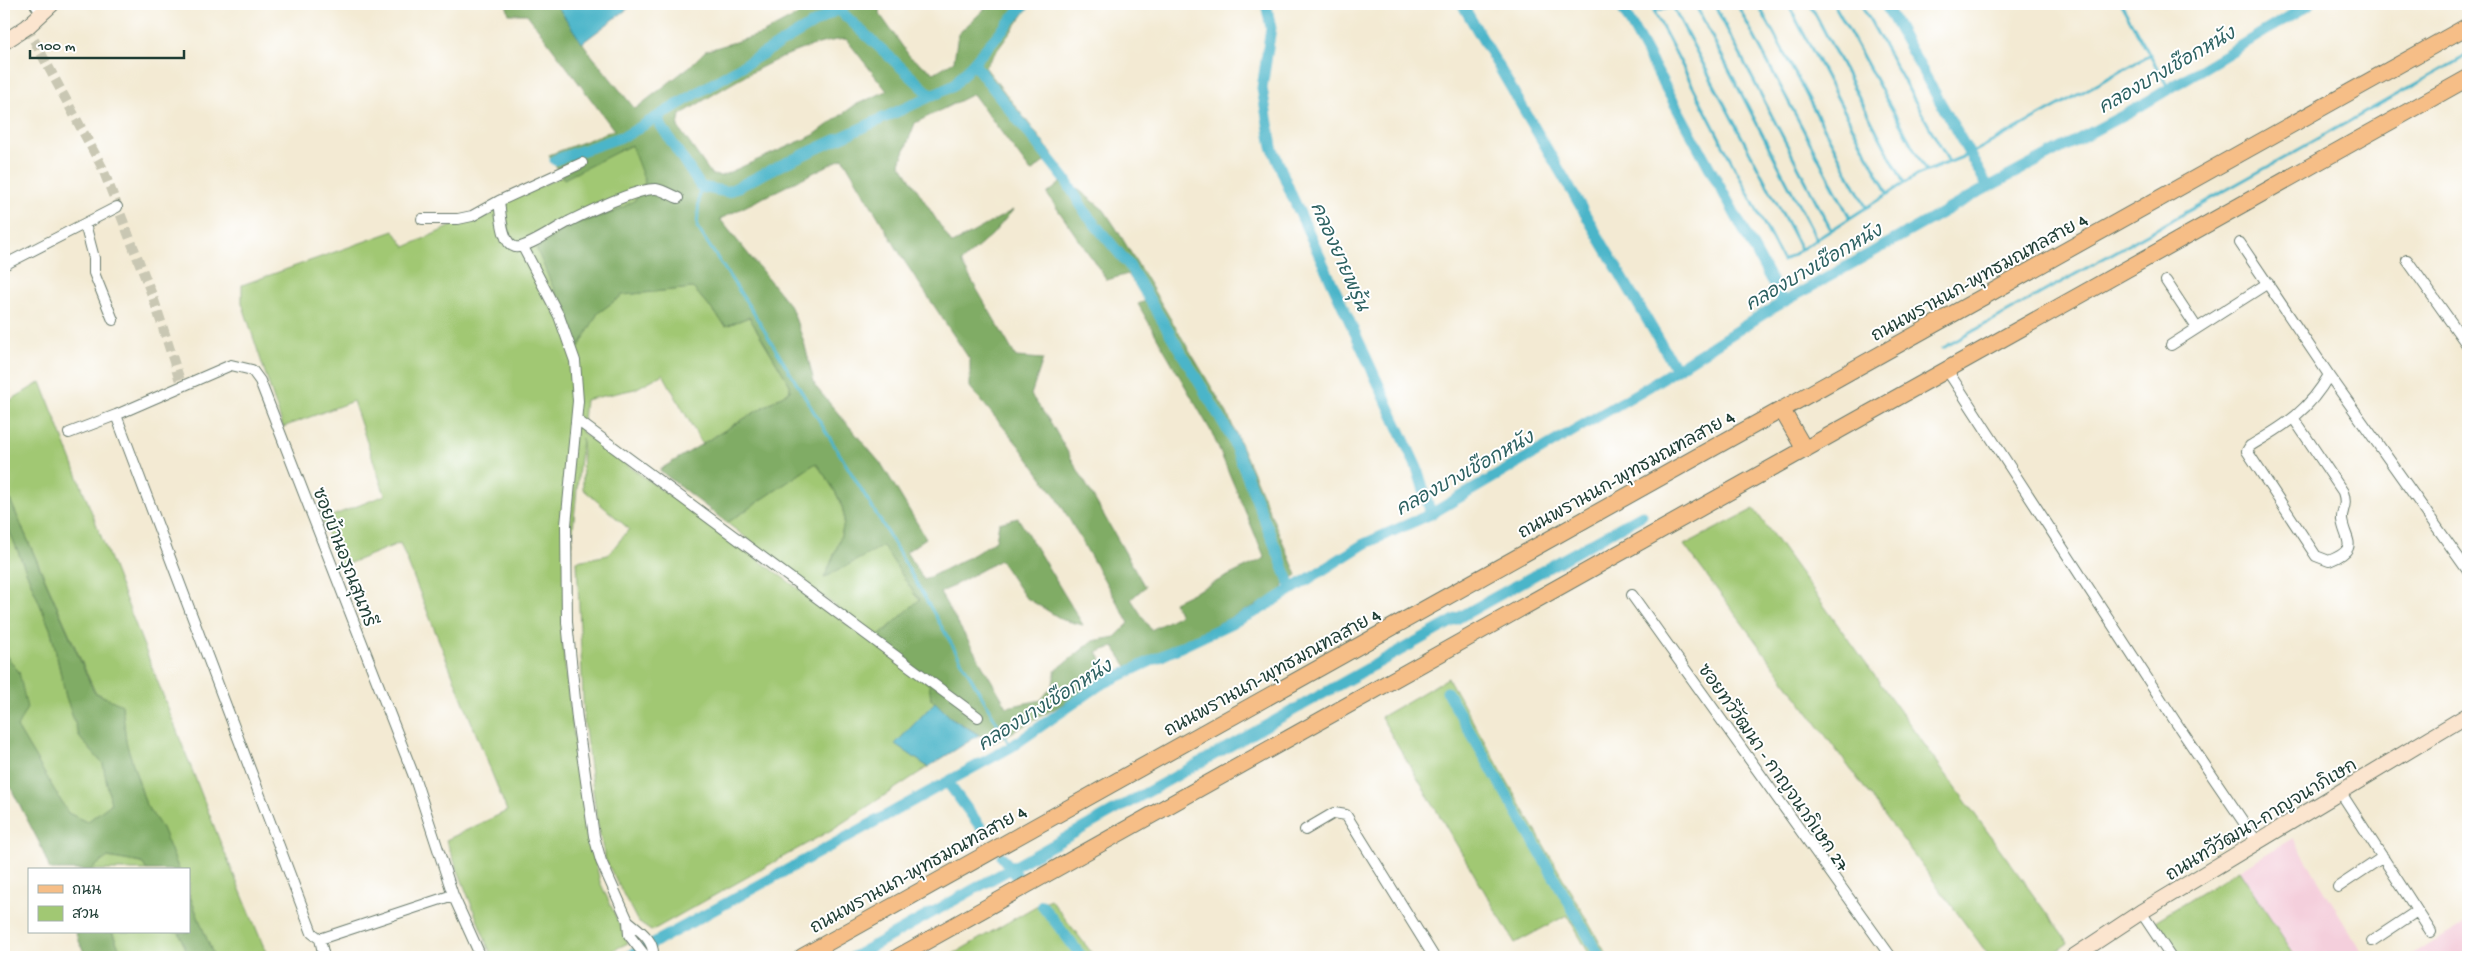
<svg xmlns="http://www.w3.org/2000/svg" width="2472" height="961" font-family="'Gochi Hand','Playpen Sans Thai',sans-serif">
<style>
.built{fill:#f4cfdc}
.green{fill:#a1c873;stroke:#608254}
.forest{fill:#80ac65;stroke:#50744c;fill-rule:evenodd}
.water{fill:#4bb5c9;stroke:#35797e}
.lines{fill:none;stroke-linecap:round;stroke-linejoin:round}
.stream{stroke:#4bb5c9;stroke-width:3}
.canal{stroke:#4bb5c9;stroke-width:11}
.street-tunnel{stroke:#c9c7b3;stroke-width:10;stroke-dasharray:10 5;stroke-linecap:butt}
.street-casing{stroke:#697a6c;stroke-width:12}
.secondary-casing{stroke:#697a6c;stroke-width:17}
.primary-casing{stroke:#697a6c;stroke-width:18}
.street{stroke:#fff;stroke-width:10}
.secondary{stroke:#fbe5cf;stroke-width:15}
.primary{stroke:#f6be87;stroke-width:16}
.labels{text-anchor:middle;stroke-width:4;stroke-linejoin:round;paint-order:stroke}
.street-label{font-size:18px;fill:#1f3d34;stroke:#fff}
.water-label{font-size:19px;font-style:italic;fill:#2c6161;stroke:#fff}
</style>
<rect width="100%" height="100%" fill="#fff"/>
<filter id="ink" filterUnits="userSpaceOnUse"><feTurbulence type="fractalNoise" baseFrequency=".02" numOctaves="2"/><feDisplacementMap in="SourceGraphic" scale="10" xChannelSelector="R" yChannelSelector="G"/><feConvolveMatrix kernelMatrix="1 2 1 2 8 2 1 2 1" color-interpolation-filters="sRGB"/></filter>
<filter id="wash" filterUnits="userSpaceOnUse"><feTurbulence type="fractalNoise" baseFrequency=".0096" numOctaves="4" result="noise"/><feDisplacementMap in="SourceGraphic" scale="20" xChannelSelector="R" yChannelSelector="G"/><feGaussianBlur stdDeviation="1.12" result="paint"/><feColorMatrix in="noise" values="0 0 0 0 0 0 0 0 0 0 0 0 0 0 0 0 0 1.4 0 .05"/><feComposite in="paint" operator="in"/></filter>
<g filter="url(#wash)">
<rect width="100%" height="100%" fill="#f3ead3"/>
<!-- built -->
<path class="built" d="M2293,838L2365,957H2296L2239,870Z
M2468,920V957H2408L2461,926Z"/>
<!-- green -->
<path class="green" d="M632,145L645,182L635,200L615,212L572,225L559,299L578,346L598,313L623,295L693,288L726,326L749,317L790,385V391L702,444L663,374L635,389L585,400L582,432L930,684L931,699L935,702L896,744L928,767L833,829L651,931L638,922L605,859L597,821L584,721L577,561L608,555L629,529L583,489L582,438L562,641L581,794L600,882L628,943L599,957H492L446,840L507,811L400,543L340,567L322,520L385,495L353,401L283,427L242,303V285L394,231L405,247Z
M41,382L219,839L268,957H214L189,894V870H179L162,828L146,805L126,742L122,706L95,692L4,486V404Z
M816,463C827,479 840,495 844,515C846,528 831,564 824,578L883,545L915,595L921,599L877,638L727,523Z
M1754,509L2068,943L2049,957H1990L1684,545Z
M4,518L51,631L66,697L80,738L103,764L111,804L87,822L68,813L17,727L19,672L4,653Z
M1448,678L1608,957H1591L1567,915L1515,943L1381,717Z
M107,857L142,863L147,870H90Z
M2239,870L2296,957H2179L2155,921Z
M1050,899L1095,957H948L1036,906Z
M112,932H179L188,957H123Z"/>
<!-- forest -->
<path class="forest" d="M506,4H556L589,52L635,109L689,67L705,51L762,34L818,4H880L879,13L910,57L934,73L954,61L958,34L990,4H1031L985,67L1053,155L1031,172L973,94L915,123L900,163L952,244L1013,210L992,235L961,262L1016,357L1043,359L1031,395L1051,423L1145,587L1131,599L1151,630L1180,615L1174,602L1265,558L1212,433L1138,304L1146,301L1128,274L1107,280L1047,194L1065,179L1104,210L1116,228L1227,413L1297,575L1284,583L1283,592L1128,668L1114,647L1097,652L1111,677L993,743L950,717L931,699L929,684L877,638L920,599L915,595L883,546L824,578C830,565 846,530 844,515C841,496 827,479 816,463L727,523L659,470L790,391V385L749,317L726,326L693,288L623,295L598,313L579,347L536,248L572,225L615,212L635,200L645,182L631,145L564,179L549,155L614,130L527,14H509ZM846,39L887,91L855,105L814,135L721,176L712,175L678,127L680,115C726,87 792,43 846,39ZM843,158L905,262L970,360V387L1019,446L1057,498L1129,623L1115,637L1093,641L1055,671L1053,685L1041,700L1007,707L940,593L1000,560L1025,597L1063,620L1083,625L1018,518L999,523L996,540L975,554L924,580L906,552L926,538L882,465L815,386L804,342L791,307L720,219Z
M4,486L94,692L122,705L126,742L146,805L162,828L179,870H147L142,863L108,857L90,870H50L40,844L4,775V653L19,672L27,708L17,727L68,813L87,822L111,804L103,764L80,738L66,697L51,631L4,518Z
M189,894L214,957H188L179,932H189Z
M75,932H112L123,957H86Z"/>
<!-- water -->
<path class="water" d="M556,4H634L582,43Z
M935,702L950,717L979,735L928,767L895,744Z"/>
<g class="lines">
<!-- stream -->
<path class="stream" d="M1689,4L1654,11L1783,261L1917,175L1970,154L2150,55
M1695,4L1817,240
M1714,4L1831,230
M1737,4L1850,218
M1758,4L1866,207
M1788,4L1888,194
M1810,4L1904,183
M1834,4L1926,171
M1861,4L1949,162
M2121,4L2169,89
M1673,7L1801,249
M700,185L697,227L753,312L883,525L1011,747
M1943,348L2468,55"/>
<!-- canal -->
<path class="canal" d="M1266,4L1271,28L1262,88L1272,147L1292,196L1417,468L1431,514
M1462,4L1676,369
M1620,4L1783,302
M1885,4L1988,187
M838,9L932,96
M974,64L1065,179L1087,215L1129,265L1231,436L1292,589
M656,118L701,187L728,192L779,166L953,86L1025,4
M555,160L627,135L846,4
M1447,692L1600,957
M948,783L982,829
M1002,857L1019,879
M1042,905L1082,957
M628,957L1011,747L1100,685L1259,610L1364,544L1431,514L1648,387L1768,311L1979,192L2137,108L2310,4
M853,957L1642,515"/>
</g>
</g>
<g filter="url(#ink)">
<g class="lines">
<!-- street-tunnel -->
<path class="street-tunnel" d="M27,27L102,167L154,300L182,387"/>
<!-- street casing -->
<g class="street-casing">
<path id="street" d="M35,4L42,14
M582,163L499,201C501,213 501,243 515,247C525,250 559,226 570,221C588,212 638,188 656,189C663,190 671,195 678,198
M422,219H458L472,216L499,201
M85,224L94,258V273L113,320
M2240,243L2329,375L2468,571
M523,247L559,316L575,361L578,401L566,525L567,622L577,719L594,836L601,861L628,921
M2407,260L2468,346
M4,265L117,207
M2166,281L2197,328
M2171,345L2268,283
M1947,370L2175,721L2257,842
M116,415L312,933L320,939L453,895
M2294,419L2343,492C2348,507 2341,509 2342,520C2345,541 2361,548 2329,561L2316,556L2247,451L2250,446C2285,425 2308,412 2329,375
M577,420L978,717
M69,433L116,415L231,365L252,370L260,381L415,779L453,895L481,957
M1632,595L1891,957
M2341,793L2431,932
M1305,830L1334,813L1346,815L1434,957
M2338,887L2383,857
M2141,912L2171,957
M320,939L324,957
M2372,941L2417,911
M646,957L629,935L628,921C639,930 655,940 653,957"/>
</g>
<!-- secondary casing -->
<g class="secondary-casing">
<path id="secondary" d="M4,42L27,27L52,4
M2073,957L2141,912L2468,715"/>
</g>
<!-- primary casing -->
<g class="primary-casing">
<path id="primary" d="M1782,410L1805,450
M802,957L2468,26
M898,957L2468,78"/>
</g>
<!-- street -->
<use href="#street" class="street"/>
<!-- secondary -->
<use href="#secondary" class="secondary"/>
<!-- primary -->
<use href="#primary" class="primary"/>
</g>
</g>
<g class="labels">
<!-- street labels -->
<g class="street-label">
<text transform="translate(1979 277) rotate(-29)" y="6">ถนนพรานนก-พุทธมณฑลสาย 4</text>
<text transform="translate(1626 474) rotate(-29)" y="6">ถนนพรานนก-พุทธมณฑลสาย 4</text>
<text transform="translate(345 557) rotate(69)" y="6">ซอยบ้านอรุณสุนทรี</text>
<text transform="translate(1272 672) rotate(-29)" y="6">ถนนพรานนก-พุทธมณฑลสาย 4</text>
<text transform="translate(1774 767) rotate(55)" y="6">ซอยทวีวัฒนา - กาญจนาภิเษก 27</text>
<text transform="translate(2261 819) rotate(-31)" y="6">ถนนทวีวัฒนา-กาญจนาภิเษก</text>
<text transform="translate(918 869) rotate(-29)" y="6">ถนนพรานนก-พุทธมณฑลสาย 4</text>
</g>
<!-- water labels -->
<g class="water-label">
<text transform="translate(2166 69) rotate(-30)" y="7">คลองบางเชือกหนัง</text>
<text transform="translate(1341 256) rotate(66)" y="7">คลองยายพรุ้น</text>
<text transform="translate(1813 266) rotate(-30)" y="7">คลองบางเชือกหนัง</text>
<text transform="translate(1464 472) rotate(-29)" y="7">คลองบางเชือกหนัง</text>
<text transform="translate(1044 704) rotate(-32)" y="7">คลองบางเชือกหนัง</text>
</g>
</g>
<!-- margin -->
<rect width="2472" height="961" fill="none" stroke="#fff" stroke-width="20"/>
<!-- legend -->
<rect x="28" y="868" width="162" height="65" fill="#ffffff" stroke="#a5b1ae"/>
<rect x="38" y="885" width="25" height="8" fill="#f6be87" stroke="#a5b1ae"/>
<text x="72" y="894" font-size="15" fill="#1f3d34">ถนน</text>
<rect x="38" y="906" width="25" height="15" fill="#a1c873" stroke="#a5b1ae"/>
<text x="72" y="918" font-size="15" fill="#1f3d34">สวน</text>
<!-- scale -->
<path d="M30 50v8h154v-8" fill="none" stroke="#1f3d34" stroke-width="2.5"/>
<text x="38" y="50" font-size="15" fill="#1f3d34" stroke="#ffffff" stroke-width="4" paint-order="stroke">100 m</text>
</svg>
